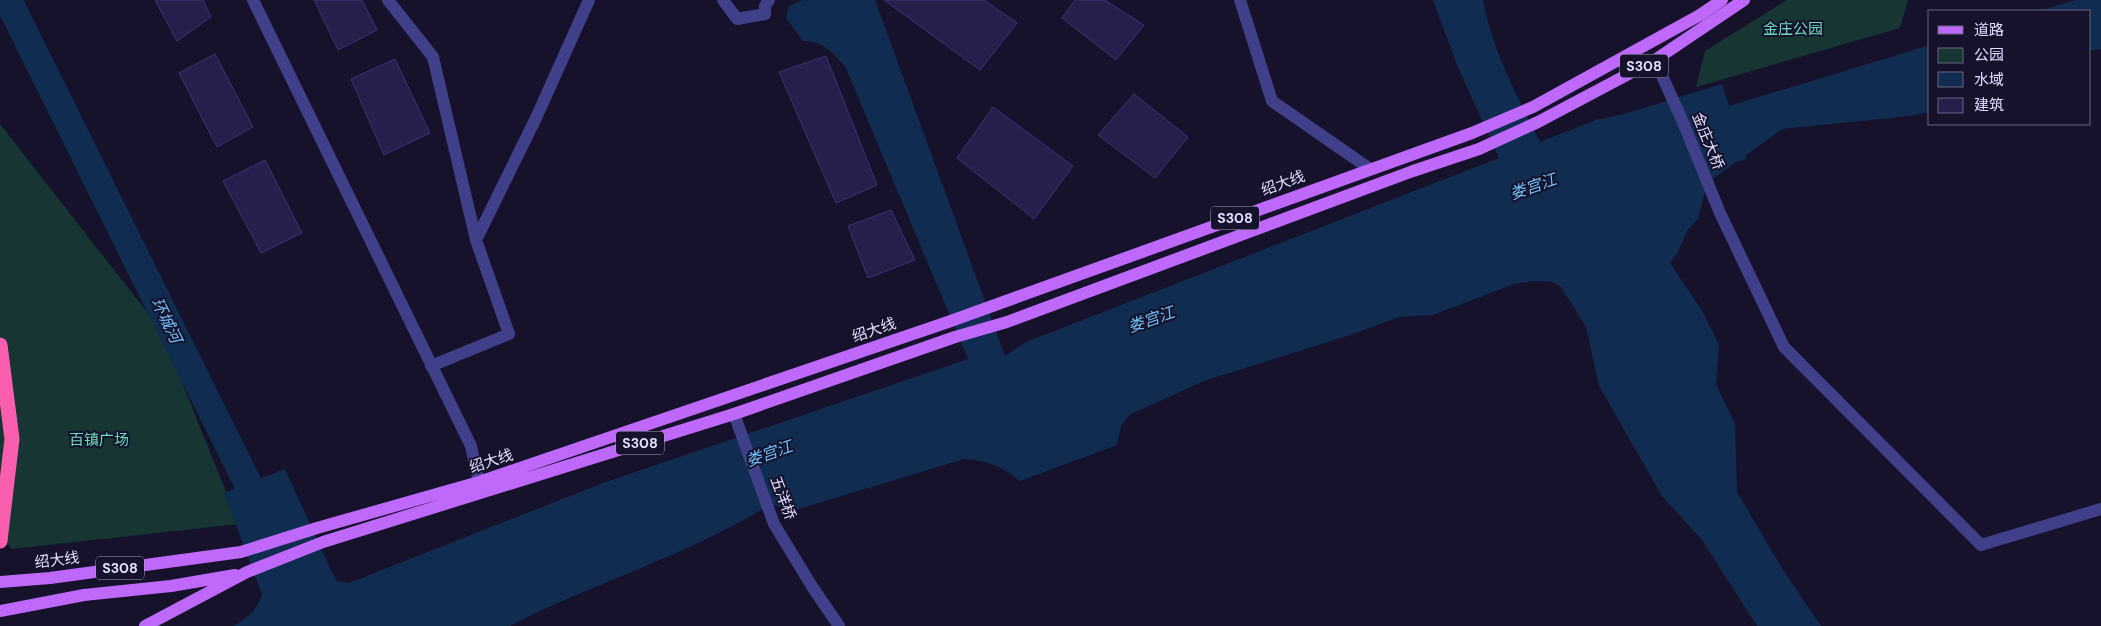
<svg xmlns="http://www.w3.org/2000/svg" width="2101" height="626" font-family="'DM Sans','Noto Sans SC',sans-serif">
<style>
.green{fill:#163533}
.water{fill:#112c51}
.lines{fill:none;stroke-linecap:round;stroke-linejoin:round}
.river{stroke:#112c51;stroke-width:28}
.building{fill:#261f4c;stroke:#3d3277}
.street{stroke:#3f4089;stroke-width:12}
.primary{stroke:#be69fa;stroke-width:12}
.highway{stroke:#f95eaf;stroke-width:15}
.labels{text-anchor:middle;stroke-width:4;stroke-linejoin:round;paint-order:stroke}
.shield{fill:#16122c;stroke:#a3a1bf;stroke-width:1}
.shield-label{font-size:14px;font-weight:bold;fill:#e0defe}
.park-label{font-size:15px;fill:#6bddbc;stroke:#16122c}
.street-label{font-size:15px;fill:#e0defe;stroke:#16122c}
.water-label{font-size:16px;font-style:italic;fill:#70c0fa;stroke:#16122c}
</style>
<rect width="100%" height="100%" fill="#16122c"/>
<!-- green -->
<path class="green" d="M1787,0H1908L1900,28L1696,87L1705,51Z
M0,124L161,330L239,524L12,549L0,534Z"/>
<!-- water -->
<path class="water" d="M803,0H875L1005,356L1026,342L1499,158L1457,65L1433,0H1483C1492,50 1517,96 1540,142L1596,120L1624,114L1722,84L1729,106L1930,45V112L1910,116L1782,129L1745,156L1746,159L1736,162L1707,183L1698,219L1688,229L1678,252L1670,263L1701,309L1719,345L1716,384L1735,424L1737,492L1783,570L1821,626H1757L1702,540L1662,496L1599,386L1586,327L1561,287L1553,282L1534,281L1514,284L1433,315L1399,317L1350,335L1204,381L1129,415L1121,426L1117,445L1020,481C1003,467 987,460 964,459L792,511L771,504C690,555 595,582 510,626H233C247,619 257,610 262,595L224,493L285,469L331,570L337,581L349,583L603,483L968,359L845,66C833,53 822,40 803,41L786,18L789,6Z
M2076,0H2101V49L2090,51V11H2039Z"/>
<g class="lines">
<!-- river -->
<path class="river" d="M8,0L264,516"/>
</g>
<!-- building -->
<path class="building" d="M155,0H203L211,17L177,41Z
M314,0H362L377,30L338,50Z
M884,0H984L1017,23L980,70Z
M1075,0H1105L1144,25L1116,60L1062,18Z
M215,54L253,127L217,147L179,73Z
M826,56L877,185L836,203L779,72Z
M395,59L430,133L384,155L351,79Z
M1134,94L1188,137L1155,178L1098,135Z
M993,107L1073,166L1034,219L957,158Z
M265,160L302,233L261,253L223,181Z
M891,210L915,260L868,278L848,226Z"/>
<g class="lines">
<!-- street -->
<path class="street" d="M253,0L471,446L479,482
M388,0L433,57L476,240
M723,0L737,19L765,14V6L769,0
M1240,0L1272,101L1370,169
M1655,60L1682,120L1720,213L1784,347L1981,545L2101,509
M431,366L509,334L476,240L536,118L589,0
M734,414L774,524L813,588L839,626"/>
<!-- primary -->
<path class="primary" d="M0,582L50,578L241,552L317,528L479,482L948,322L1472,133L1533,107L1700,15L1722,0
M0,611L84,595L171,586L235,575
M145,626L247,572L323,542L734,414L955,337L1007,322L1413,171L1479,149L1538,122L1655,60L1744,0"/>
<!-- highway -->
<path class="highway" d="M0,345L12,439L0,541"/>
</g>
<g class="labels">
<!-- shield labels -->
<g class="shield">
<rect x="1620" y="54.5" width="48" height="23" rx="4"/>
<rect x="1211" y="206.5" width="48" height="23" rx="4"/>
<rect x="616" y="431.5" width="48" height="23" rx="4"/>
<rect x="96" y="556.5" width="48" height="23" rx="4"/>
</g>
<g class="shield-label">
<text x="1644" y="71">S308</text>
<text x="1235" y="223">S308</text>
<text x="640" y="448">S308</text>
<text x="120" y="573">S308</text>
</g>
<!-- park labels -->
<g class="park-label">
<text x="1793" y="34">金庄公园</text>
<text x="99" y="445">百镇广场</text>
</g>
<!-- street labels -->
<g class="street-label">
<text transform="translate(1708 141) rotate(68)" y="5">金庄大桥</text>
<text transform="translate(1283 183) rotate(-20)" y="5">绍大线</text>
<text transform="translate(874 330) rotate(-19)" y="5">绍大线</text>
<text transform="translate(491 461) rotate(-18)" y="5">绍大线</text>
<text transform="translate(783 498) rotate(69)" y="5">五洋桥</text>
<text transform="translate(57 560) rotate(-7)" y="5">绍大线</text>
</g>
<!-- water labels -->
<g class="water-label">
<text transform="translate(1533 186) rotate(-19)" y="6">娄宫江</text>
<text transform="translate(1151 319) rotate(-19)" y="6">娄宫江</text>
<text transform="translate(167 320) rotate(64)" y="6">环城河</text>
<text transform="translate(769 453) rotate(-19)" y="6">娄宫江</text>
</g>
</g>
<!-- legend -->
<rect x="1928" y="10" width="162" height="115" fill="#16122c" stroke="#676480"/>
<rect x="1938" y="26" width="25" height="8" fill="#be69fa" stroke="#676480"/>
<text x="1974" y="35" font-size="15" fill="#e0defe">道路</text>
<rect x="1938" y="48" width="25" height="15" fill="#163533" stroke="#676480"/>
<text x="1974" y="60" font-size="15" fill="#e0defe">公园</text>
<rect x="1938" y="72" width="25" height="15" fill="#112c51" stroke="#676480"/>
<text x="1974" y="85" font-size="15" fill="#e0defe">水域</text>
<rect x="1938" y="98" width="25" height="15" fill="#261f4c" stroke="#676480"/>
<text x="1974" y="110" font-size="15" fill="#e0defe">建筑</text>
</svg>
